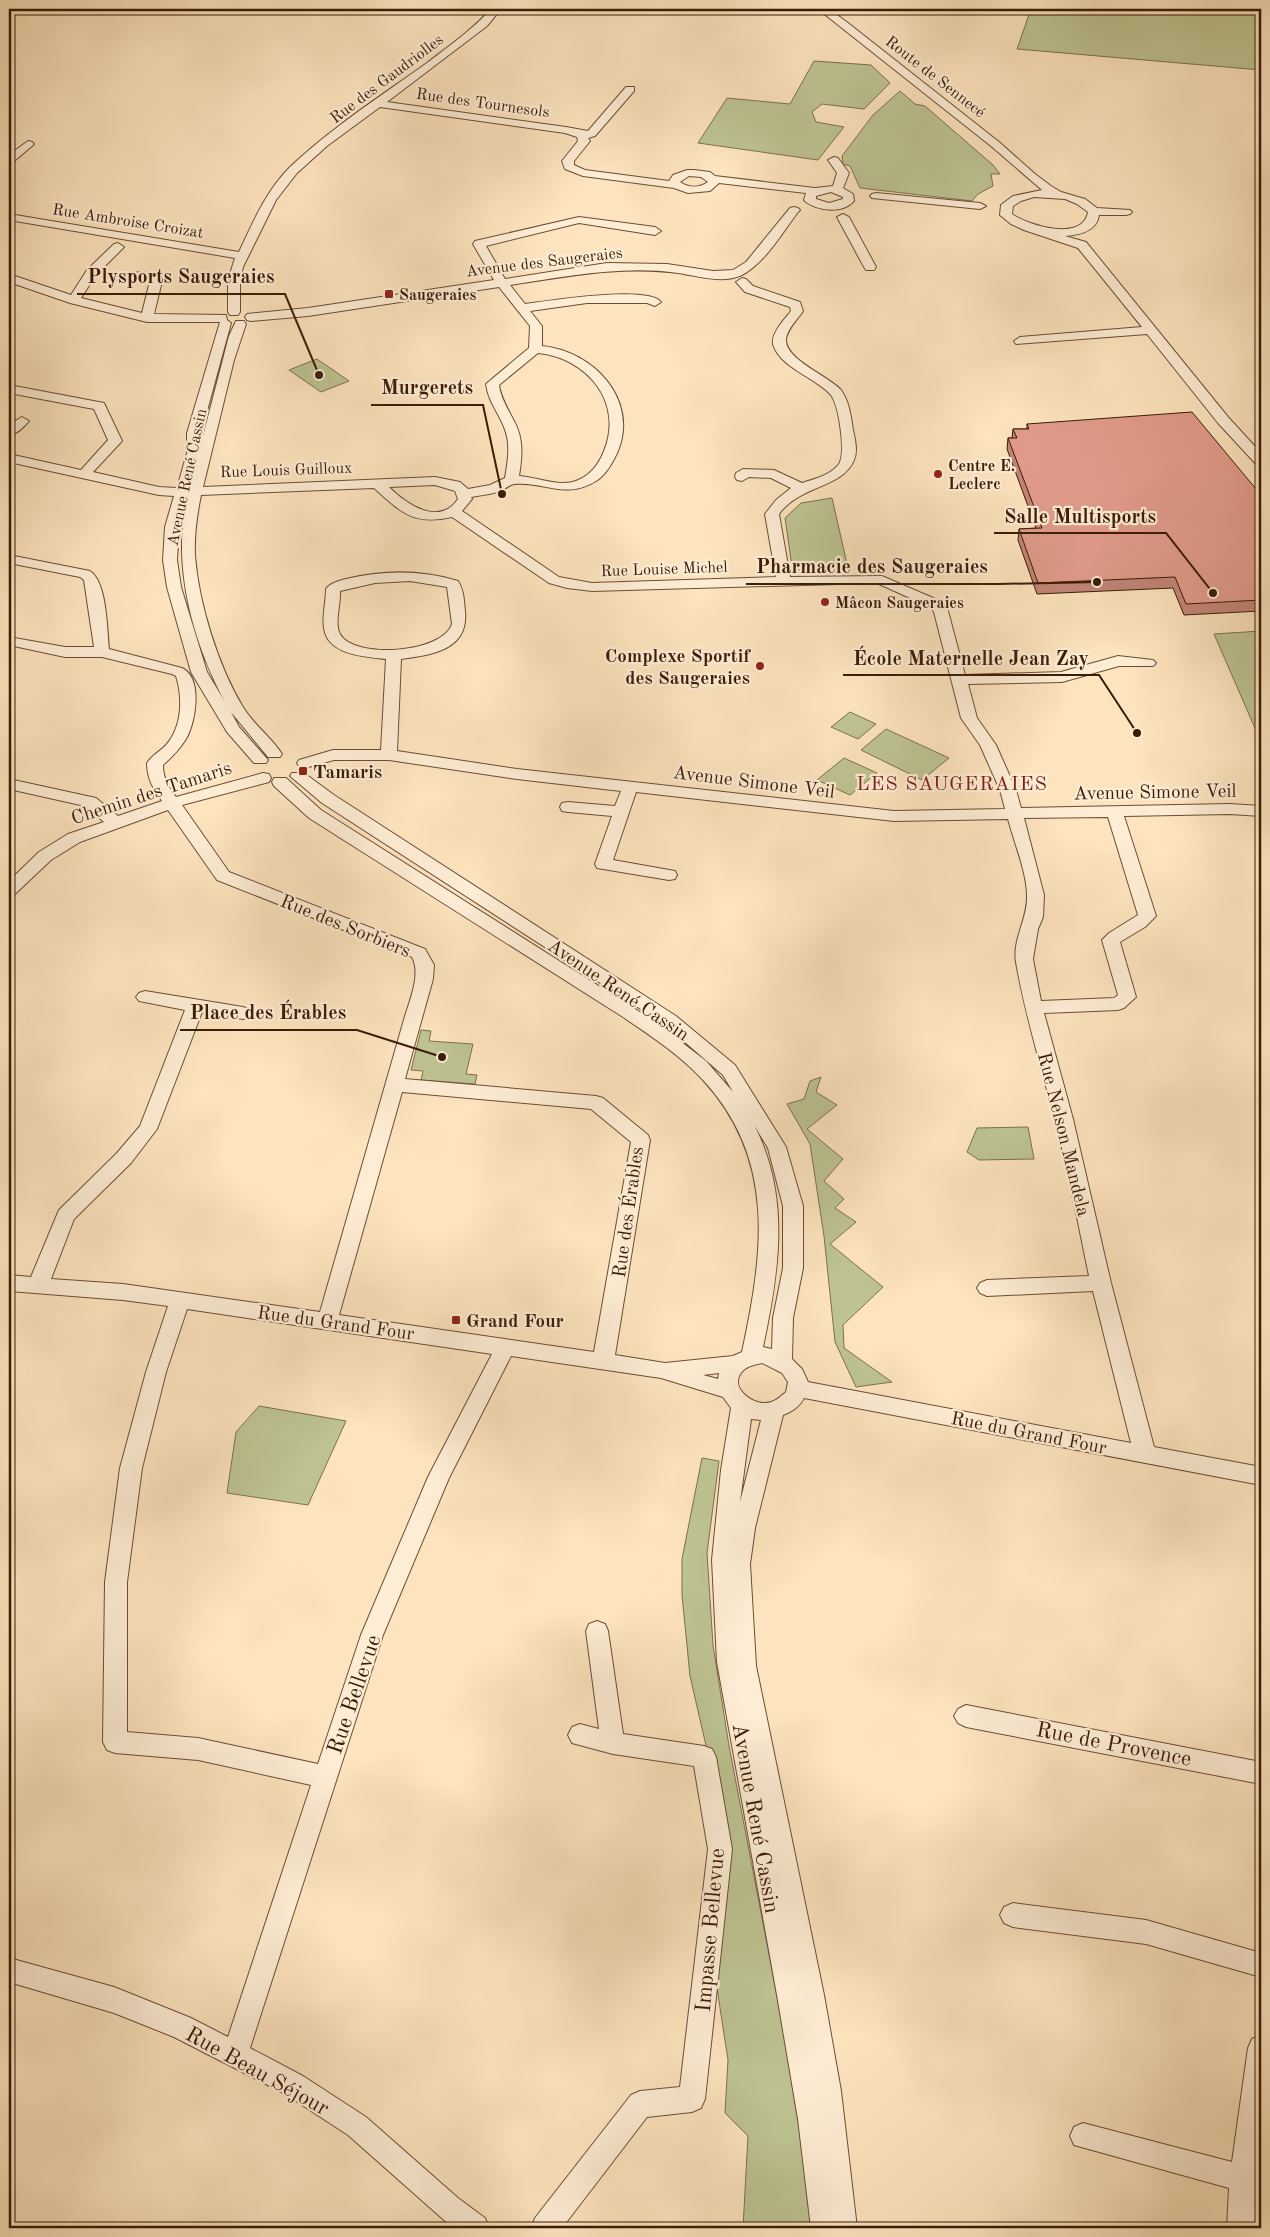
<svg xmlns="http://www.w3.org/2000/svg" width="1270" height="2237" font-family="'Old Standard TT',serif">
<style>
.green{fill:#bec492;stroke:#7c704c}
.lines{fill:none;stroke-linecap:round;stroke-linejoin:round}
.minor-casing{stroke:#6b4d34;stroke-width:2}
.minor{fill:#feedd5;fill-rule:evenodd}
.wall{fill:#c28578;stroke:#3a1b06}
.building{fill:#e19b8b;stroke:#3a1b06}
.poi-dot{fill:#8f2418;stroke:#feedd5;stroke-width:2}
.labels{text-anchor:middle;stroke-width:4.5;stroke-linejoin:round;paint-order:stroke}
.far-street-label{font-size:16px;fill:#3a1b06;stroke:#feedd5}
.far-poi-label{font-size:16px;font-weight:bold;fill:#3a1b06;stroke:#feedd5;text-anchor:start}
.poi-label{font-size:19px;font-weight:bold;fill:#3a1b06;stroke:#feedd5;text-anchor:start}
.street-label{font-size:19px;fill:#3a1b06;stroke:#feedd5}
.neighbourhood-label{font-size:20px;letter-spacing:1px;fill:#7a1f14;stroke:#feedd5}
.near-street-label{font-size:22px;fill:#3a1b06;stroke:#feedd5}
.leader{fill:none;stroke:#3a1b06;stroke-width:2}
.callout-dot{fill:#3a1b06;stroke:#feedd5;stroke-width:2}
.callout-label{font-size:20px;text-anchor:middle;font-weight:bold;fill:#3a1b06;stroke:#feedd5;stroke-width:4.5;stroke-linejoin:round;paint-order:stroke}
</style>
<rect width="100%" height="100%" fill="#fde4be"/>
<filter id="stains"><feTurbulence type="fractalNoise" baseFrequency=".004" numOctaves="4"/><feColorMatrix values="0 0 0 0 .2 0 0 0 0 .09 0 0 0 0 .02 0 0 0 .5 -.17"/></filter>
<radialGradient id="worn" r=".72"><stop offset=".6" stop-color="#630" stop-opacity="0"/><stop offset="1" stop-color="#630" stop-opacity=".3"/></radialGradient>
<!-- green -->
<path class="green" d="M1031,9H1261V70L1017,49Z
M814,61L871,65L890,83L864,109L822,104L812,112L816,122L844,127L818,160L698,143L727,98L790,104Z
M900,91L915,104L925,106L993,165L1000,174H991L993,186L978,194L972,201L860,188L850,166L843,164L842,156L873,115Z
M317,359L349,381L321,392L289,370Z
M832,498L848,568L793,574L785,518L801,503Z
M1261,631V742L1214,634Z
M850,712L876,724L858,739L831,727Z
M886,729L949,758L922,780L861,750Z
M844,758L877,773L850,795L817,780Z
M421,1030L431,1031L429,1041L473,1044L466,1074L477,1075L475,1084L421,1080L423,1071L411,1070Z
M821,1077L816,1092L837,1105L807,1129L843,1159L824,1181L844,1199L835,1208L856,1222L830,1244L883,1287L843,1325L844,1348L892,1382L856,1387L835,1342L824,1236L810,1144L787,1104L804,1099L810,1081Z
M1028,1127L1034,1159L979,1160L967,1152L977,1128Z
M259,1406L346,1421L308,1505L227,1493L236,1432Z
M702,1458L719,1461L707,1553L713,1645L729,1746L796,2095L814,2228H743L748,2136L725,2113L728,2060L717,1988L730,1850L690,1676L682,1595V1559Z
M1261,2121V2228H1253L1255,2163Z"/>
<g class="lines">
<!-- minor casing -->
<g class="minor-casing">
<path id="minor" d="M491,9H501L487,26L387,102L566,127L588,131L626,87H634V91L595,136L588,138L590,141L574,161V165L585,170L669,181L673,175L687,170H694L710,172L715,176L815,188L833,186L837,173L828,160L834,157L838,158L849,173L843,188L853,194L854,201C842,214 819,211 806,202L804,200L806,193L719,183L710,191L688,193L674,188L583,176L565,169L562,161L578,141L577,137L565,133L380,107L327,146L297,173L276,200L243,267L240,280V312L238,315H230L228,312V280L235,258L9,220V214L239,252C253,222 266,191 290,167C331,128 381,96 427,63C449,46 472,30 491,9ZM689,176L701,177L708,182C699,188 689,188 680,182ZM831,192L843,197V199L829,203L816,199V196Z
M818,9H829L848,23L999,142L1035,174L1051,186L1061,192L1085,199L1097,208L1130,210L1132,212L1130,214L1126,215H1099C1097,231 1080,235 1065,236L1086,242L1228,417L1261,453V465L1256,464L1218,423L1147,334L1016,344L1014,341L1020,337L1142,327L1078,248L1024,230L1011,224L1000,215L1001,205L1013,196L1042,190L991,146ZM1034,197L1065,199L1077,204L1088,212C1083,242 1029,226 1012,214L1013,206L1021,201Z
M28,141L32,142L34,144L32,146L13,162L9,163V155Z
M876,193L980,203L986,206L980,209L872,198L870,196L872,194Z
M794,207L798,208L800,210L798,212C783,232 764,264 742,275C723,284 697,276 678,273C622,265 565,277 510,285L525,304C548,301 648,285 661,302L655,306L647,303H587L530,311L542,326V346C593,351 639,399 618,451C613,462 606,475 596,481C566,500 544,481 514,484C509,485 505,489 501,491C492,494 481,495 471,497L472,499L462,511L559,577L592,583L776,577L765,514L776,500L791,488L771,478L749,477L742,481L737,480L735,477L736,473L743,469L774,470L802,483C814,479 831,475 839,464C846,453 839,403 830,394C816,378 779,367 773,344C771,333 785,319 791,311L790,307L745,292L736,282L742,278L746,279L753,286L800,302L803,311C798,319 786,330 786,340C785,359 830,377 841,390C849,401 851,416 853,430C855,439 858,451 854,460C843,488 800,485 779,514L790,577L882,576L940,601L948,611L965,675L1061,672L1118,656L1153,660L1156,663L1153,666H1119L1062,682L968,684L977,718L996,745L1016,790L1021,808L1230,804L1261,806V816L1230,814L1124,816L1156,916L1145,927L1120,942L1136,997L1124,1008L1118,1010L1044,1013L1073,1119L1111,1283L1154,1447L1261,1467V1485L804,1398C799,1407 793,1411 783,1415L755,1528L750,1564L756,1666L824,1995L841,2091L857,2228H811L798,2119L777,1995L717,1662L712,1560L721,1470L731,1408L723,1397L661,1378L511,1356L449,1478L383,1635L250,2048L303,2076L366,2117L458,2198L485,2218L489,2228H453L348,2135L285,2094L174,2037L114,2013L9,1982V1958L114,1987L191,2018L228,2037L311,1785L198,1760L115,1753L107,1750L103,1742L105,1582L120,1468L146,1372L168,1306L123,1300L9,1291V1275L31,1277L59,1210L117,1153L140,1126L185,1010L139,1001L136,997L139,993L145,991L243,1007L249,1009L252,1013L249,1017L243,1019L202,1012L157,1129L131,1163L74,1219L51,1279L123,1284L320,1312L403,1023C408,1003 422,976 412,957L217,880L168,810L80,842L51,860L15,894L9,895V881L39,852L68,834L104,822L85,806L9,789V779L96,798L118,816L162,801C153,788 147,779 147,763C152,755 161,751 167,744C182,726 183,698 176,676L172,674L102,657H65L9,645V637L65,647H94L84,580L80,577L9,563V555L90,571C107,582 107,629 109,649L182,668C203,678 196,722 186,739C180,749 172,757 163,765C163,778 168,786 176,797L263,773L269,774L271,778L269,782L182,805L229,872L425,949L434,965L433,979L405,1079L596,1096L603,1098L648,1135L650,1140L615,1355L665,1363L733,1356L742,1352C763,1254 777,1160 703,1080C680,1055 651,1036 623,1017L309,818L274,786L272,782L274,778H286L321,810L654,1021L706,1061L733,1092L723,1075L664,1024L322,803L290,776L292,773H304L334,795L676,1016L735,1065L786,1147L803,1206V1268L793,1318L792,1359L802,1369L808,1382L1131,1443L1093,1291L987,1296L980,1293L977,1288L980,1283L987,1280L1089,1276C1078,1223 1068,1169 1054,1117C1041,1065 1025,1015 1016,962C1012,940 1028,918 1027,896C1027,873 1014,842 1008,819L894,821L636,792L613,860L675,871L677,875L675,879L669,880L597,868L595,864L612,816L568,812L562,811L560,807L562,803L568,802L615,806L621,791L517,779L389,760H334L305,768L299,766L297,763L299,760L333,750H381L386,659C366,657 327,655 324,628C322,616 326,602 326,589C330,583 339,581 346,579C383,570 422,570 458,581C464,590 464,601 465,611C469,650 432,655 401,659L397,751L517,769L894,811L1005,809L1000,790L980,745L961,718L934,612L930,607L879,584L872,583L592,591L567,588L549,583L452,517C413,526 401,512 374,488L201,495C197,515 194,535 195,556C199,604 218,666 243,707C254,725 271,737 282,754L280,757H268L231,712L239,727L268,760L266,763H254L227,732L191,672L167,587L163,560L165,527L174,496L159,495L9,462V454L81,470L108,440L94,409L9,393V385L104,403L122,441L93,472L159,487L177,488L187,453V433L220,322H147L70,303L9,282V274L71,295L87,270L114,244L118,243L124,247L96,275L81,298L142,313L150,281H119L113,277C119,271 157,271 163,277L154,314L226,315L227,320L231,323L201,433V444L229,336L236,321H244L246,324L234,360L203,487L435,477L460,482L468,489L490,485L505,478C508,461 511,443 504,427C498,412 488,401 486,384L529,348L530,326L499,287L308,316L251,321L247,320L245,317L247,314L308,308L494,280L473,244L475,241L579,217L655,227L661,231L655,235L579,223L486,246L505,279L607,263L667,264L713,271L733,270L746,262L790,208ZM538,353C587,358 624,402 604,451C599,464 590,476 576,481C559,487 536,477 519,476C522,457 524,439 514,421C508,409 501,399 499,385ZM435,485L455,491L458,499C439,527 406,504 389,487ZM185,508C174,574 194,644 225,702L207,672L181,587L177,560L179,527ZM410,581L447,587L452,624C442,654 353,659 340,634C334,623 341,604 340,591L375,583ZM1108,817L1138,915L1109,933L1102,940L1118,995L1114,998L1041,1001L1033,959L1038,929L1043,917L1044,895L1024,818ZM402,1092L591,1109L631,1142L594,1352L339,1315ZM754,1125L768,1148L783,1206V1268L773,1318L772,1349L763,1347C779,1272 791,1196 754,1125ZM187,1309L492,1354L428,1477L361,1635L318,1764L198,1738L127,1732V1582L142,1468L166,1372ZM762,1363L782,1373L788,1382L786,1392C780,1397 774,1403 765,1403C752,1404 730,1388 741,1373C746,1366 754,1365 762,1363ZM719,1373L718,1379L703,1375ZM751,1419L761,1420L740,1502Z
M843,214L849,217L876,267L874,270H866L864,267L837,217Z
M22,417L29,421C24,427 16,434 9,436V425Z
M597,1621L605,1624L608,1631L623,1734L704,1746L712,1749L716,1757L732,1849L705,2099L701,2108L692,2112L647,2117L562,2228H531L535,2218L631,2095L640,2091L680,2087L708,1849L694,1766L613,1754L572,1743L568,1735L572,1727L580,1724L599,1729L586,1631L589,1624Z
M966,1705L1261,1762V1784L966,1727L958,1723L954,1716L958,1709Z
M1013,1903L1146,1920L1261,1953V1977L1146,1944L1013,1927L1004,1923L1000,1915L1004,1907Z
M1261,2035C1265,2099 1259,2164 1255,2228H1227L1229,2188L1074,2145L1070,2136L1074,2127L1083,2123L1232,2162L1248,2048L1252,2039Z"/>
</g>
<!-- minor -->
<use href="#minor" class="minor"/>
</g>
<!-- wall -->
<path class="wall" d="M1027,424L1261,495V611L1184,615L1173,588L1037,594L1018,540L1019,529L1036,528L1007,449L1008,438H1012L1013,429H1027Z"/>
<!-- building -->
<path class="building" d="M1192,412L1261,495V600L1186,604L1175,577L1038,583L1019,529L1042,528L1008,438H1017L1013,429H1029L1027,424Z"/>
<!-- markers -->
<g class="poi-dot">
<rect x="384" y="289" width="10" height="10" rx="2.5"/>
<circle cx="938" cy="474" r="5"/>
<circle cx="825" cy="602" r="5"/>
<circle cx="760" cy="666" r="5"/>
<rect x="298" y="766" width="10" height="10" rx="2.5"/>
<rect x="451" y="1315" width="10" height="10" rx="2.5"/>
</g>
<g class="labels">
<!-- far-street labels -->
<g class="far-street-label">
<text transform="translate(936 76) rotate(38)" y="6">Route de Sennecé</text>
<text transform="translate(386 78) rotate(-37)" y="6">Rue des Gaudriolles</text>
<text transform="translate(483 102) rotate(8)" y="6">Rue des Tournesols</text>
<text transform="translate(128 220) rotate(9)" y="6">Rue Ambroise Croizat</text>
<text transform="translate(544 261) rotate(-7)" y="6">Avenue des Saugeraies</text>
<text transform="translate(286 469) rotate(-2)" y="6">Rue Louis Guilloux</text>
<text transform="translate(186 477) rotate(-78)" y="6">Avenue René Cassin</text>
<text transform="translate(664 568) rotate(-2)" y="6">Rue Louise Michel</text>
</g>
<!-- far-poi labels -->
<g class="far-poi-label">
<text x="399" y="300">Saugeraies</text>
<text x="948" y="471">Centre E.<tspan x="948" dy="18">Leclerc</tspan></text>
<text x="835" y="608">Mâcon Saugeraies</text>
</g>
<!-- poi labels -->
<g class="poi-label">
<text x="750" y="662" text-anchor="end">Complexe Sportif<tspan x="750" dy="22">des Saugeraies</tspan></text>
<text x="313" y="778">Tamaris</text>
<text x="466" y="1327">Grand Four</text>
</g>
<!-- street labels -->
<g class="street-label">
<text transform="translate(754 781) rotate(7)" y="7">Avenue Simone Veil</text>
<text transform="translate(1155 791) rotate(-1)" y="7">Avenue Simone Veil</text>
<text transform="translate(151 792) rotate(-18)" y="7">Chemin des Tamaris</text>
<text transform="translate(346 925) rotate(22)" y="7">Rue des Sorbiers</text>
<text transform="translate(619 989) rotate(34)" y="7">Avenue René Cassin</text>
<text transform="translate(1065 1134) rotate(76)" y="7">Rue Nelson Mandela</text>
<text transform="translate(627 1212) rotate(-82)" y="7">Rue des Érables</text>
<text transform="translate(336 1322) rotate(8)" y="7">Rue du Grand Four</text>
<text transform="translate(1029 1432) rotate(11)" y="7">Rue du Grand Four</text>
</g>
<!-- neighbourhood labels -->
<g class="neighbourhood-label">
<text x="952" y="790">LES SAUGERAIES</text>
</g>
<!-- near-street labels -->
<g class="near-street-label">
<text transform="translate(353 1694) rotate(-71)" y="8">Rue Bellevue</text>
<text transform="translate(1114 1743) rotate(11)" y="8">Rue de Provence</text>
<text transform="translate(757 1818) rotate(80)" y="8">Avenue René Cassin</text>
<text transform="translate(709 1930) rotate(-85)" y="8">Impasse Bellevue</text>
<text transform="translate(258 2070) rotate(29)" y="8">Rue Beau Séjour</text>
</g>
</g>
<!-- callouts -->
<path class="leader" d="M319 375L285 294H77M502 494L483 405H371M1213 593L1166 533H994M1097 582L998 584H746M1137 733L1099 675H843M442 1057L357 1030H180"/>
<g class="callout-dot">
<circle cx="319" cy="375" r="5"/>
<circle cx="502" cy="494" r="5"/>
<circle cx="1213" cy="593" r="5"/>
<circle cx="1097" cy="582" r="5"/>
<circle cx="1137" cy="733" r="5"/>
<circle cx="442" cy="1057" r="5"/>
</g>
<g class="callout-label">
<text x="181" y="283">Plysports Saugeraies</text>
<text x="427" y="394">Murgerets</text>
<text x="1080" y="523">Salle Multisports</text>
<text x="872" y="573">Pharmacie des Saugeraies</text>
<text x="971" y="665">École Maternelle Jean Zay</text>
<text x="268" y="1019">Place des Érables</text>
</g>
<!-- margin -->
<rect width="1270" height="2237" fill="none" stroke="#fde4be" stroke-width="30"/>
<rect x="10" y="10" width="1250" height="2217" fill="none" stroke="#3a1b06" stroke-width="2.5"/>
<rect x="15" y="15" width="1240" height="2207" fill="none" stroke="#3a1b06"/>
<rect width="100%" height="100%" filter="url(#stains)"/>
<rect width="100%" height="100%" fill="url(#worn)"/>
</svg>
